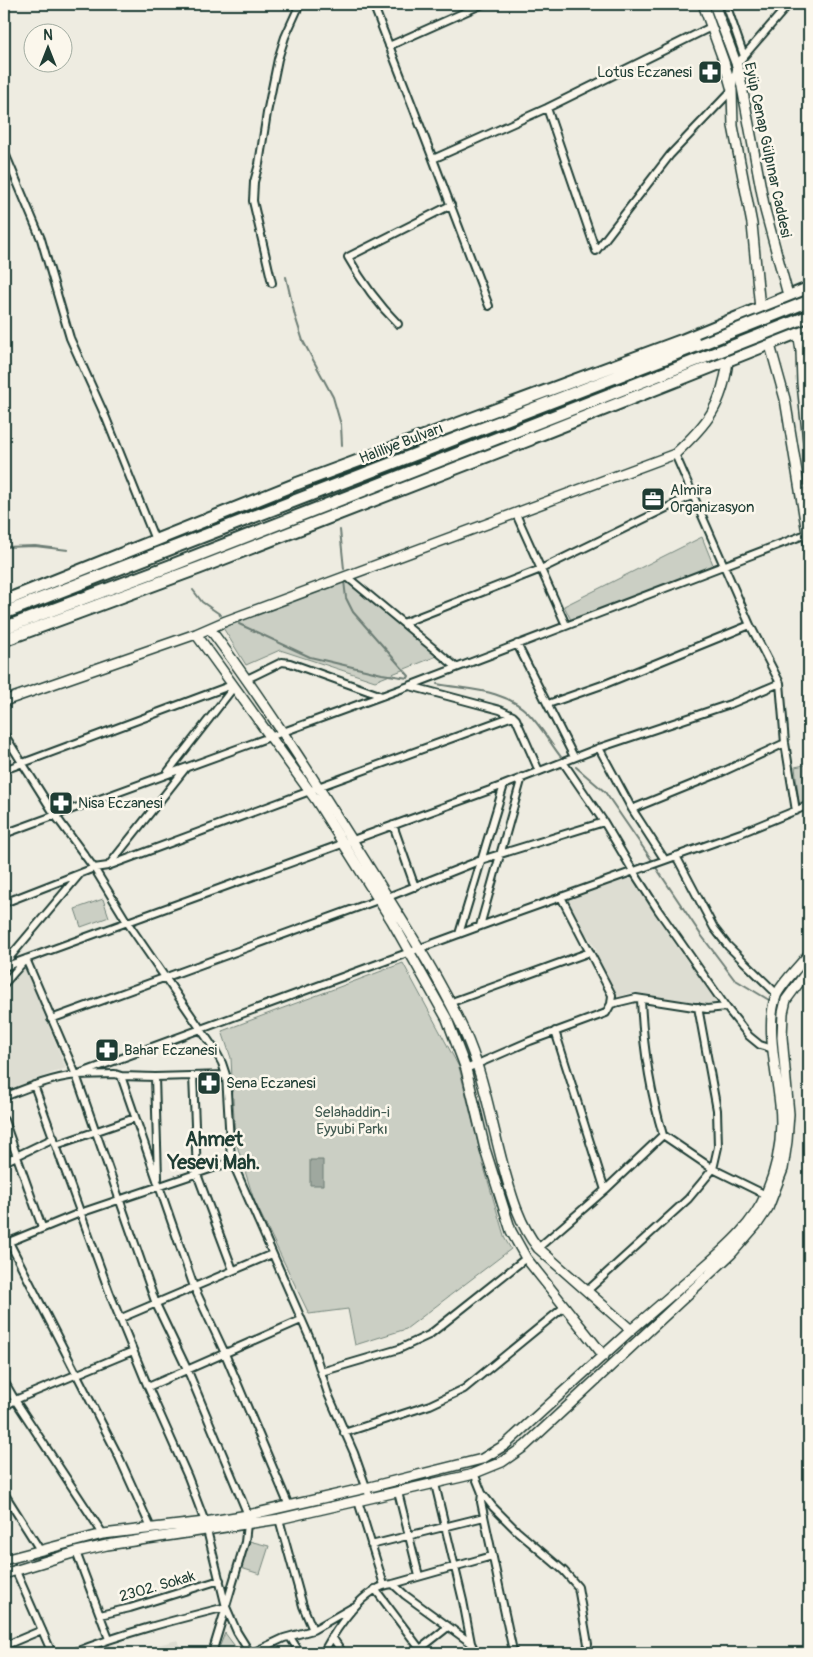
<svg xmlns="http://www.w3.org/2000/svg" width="813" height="1657" font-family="Pangolin,sans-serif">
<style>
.built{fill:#ddddd2}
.green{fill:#cbcfc4;stroke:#75867c}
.water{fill:#9fa89f;stroke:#6c7d74}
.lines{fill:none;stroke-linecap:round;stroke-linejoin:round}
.stream{stroke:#6c7d74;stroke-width:2}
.street-casing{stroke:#1f3d34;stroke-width:10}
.secondary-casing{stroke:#1f3d34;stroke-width:12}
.highway-casing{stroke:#1f3d34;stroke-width:15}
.street{stroke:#fbf7ec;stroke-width:6}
.secondary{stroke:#fbf7ec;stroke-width:9}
.highway{stroke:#fbf7ec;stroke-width:11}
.highway-bridge-casing{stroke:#1f3d34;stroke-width:15;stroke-linecap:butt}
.highway-bridge{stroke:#fbf7ec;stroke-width:11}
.labels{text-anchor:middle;stroke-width:5;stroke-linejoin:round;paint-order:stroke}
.poi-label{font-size:15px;fill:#1f3d34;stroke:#fbf7ec;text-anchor:start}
.street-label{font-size:15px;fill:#1f3d34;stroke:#fbf7ec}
.park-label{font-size:15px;fill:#415a51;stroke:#fbf7ec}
.district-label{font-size:20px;font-weight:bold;fill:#1f3d34;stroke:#fbf7ec}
</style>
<rect width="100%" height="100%" fill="#eeece1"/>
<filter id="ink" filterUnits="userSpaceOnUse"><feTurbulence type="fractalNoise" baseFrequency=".02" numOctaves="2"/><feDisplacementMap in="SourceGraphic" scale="10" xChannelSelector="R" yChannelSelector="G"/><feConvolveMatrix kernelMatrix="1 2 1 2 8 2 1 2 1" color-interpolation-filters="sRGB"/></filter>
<g filter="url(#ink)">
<!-- built -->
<path class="built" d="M628,873L677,947L717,1002L703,1004L634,992L617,997L595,957L596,949L588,936L581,932L565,901L566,896Z
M22,969L26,970L66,1068L4,1091V990Z
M178,1640L181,1649L199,1648L198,1653H125Z"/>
<!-- green -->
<path class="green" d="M702,537L714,567L571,620L564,606Z
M344,579L437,656L375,681L280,650L246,665L220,623Z
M809,764V799L799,803L795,767Z
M103,899L109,917L81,927L75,909Z
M403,963L459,1067L483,1164L505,1239L511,1249L406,1329L355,1345L348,1309L309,1314L254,1200L235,1139L231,1058L222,1031Z
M249,1541L269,1546L260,1574L241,1568Z
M225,1633L240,1653H217Z"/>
<!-- water -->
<path class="water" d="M310,1160H323V1185H310Z"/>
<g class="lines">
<!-- stream -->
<path class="stream" d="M286,277L295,316L303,341L333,397L341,425L342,445
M340,530L344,569
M4,547L35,546L68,550
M344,581L346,598L353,612L409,676L408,678
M193,590L202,602L221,615
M239,624L310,657L382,674L408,678
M437,684C468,690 504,689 528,713C541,726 550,743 561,757
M576,767L605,792L653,862
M655,866L701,935L734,979L769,1000"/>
<!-- street casing -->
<g class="street-casing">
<path id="street" d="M373,4L433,159
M726,4L744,56
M389,46L483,4
M547,108L596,251L670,155L732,90L737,64L789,4
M4,151L41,239L70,338L106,418L155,540
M272,283L253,201L254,182L259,164L267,113L278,59L285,37L300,4
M489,306L433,159L547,108L711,27
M398,324C377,303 363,284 348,257L451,205
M675,454L750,625L780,683L785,743L796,811
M516,514L566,625
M346,576L456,667
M403,623L541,569L693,495
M517,644L574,757
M247,679L282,662L290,663L382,696
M410,686L500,710L513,716L516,719L539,771
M548,704L605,684L750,625
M4,734L55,815L94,868L127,922L215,1050L222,1063L226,1075L231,1159L311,1341L328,1394L354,1453L370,1498
M599,748L632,809L665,860
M563,762L604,822L633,871L658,910L726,1007L749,1036L760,1045L773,1049
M4,770L232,685
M167,773L234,687
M632,809L720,773L785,743
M393,825L415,887
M4,834L409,686L809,533
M676,856L714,928L728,946L777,994
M109,865L185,769
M388,897L481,860L604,822
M4,903L94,868L108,866L310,791L318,787L513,716
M480,926L522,777
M459,934L504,785
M4,964L79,875
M4,967L504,785L599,748L733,703L780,683
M4,984L26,959L76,1075L115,1074L121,1076L155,1077L226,1075
M641,999C643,1046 650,1091 663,1135L713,1169L766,1195
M449,1003L590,952
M611,1004L636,998L707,1009L726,1007
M51,1019L378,900
M555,1031L605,1190
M466,1069L530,1041L606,1013L611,1004L612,995L561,897
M76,1075L156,1304L188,1371L248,1515
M121,1076L194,1287L223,1349L289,1506
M193,1076L197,1174L233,1270
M155,1077L158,1178
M34,1085L110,1294L148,1387L188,1477L205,1522L226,1607L212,1653
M4,1097C27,1088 51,1078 76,1075L505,917L741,833L809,805
M4,1120L42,1227
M56,1145L135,1118
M4,1162L54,1138
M9,1242L119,1457L151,1528
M4,1244L80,1213L225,1164L231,1159
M538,1248L605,1190L663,1135
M587,1291L688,1199L713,1169L718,1147L717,1110L698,1007
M119,1319L272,1254
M321,1372L399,1349L429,1335L526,1258
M4,1381L15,1400L133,1351
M148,1387L301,1320
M4,1407L15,1400L103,1534
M344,1433L430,1405L464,1389L564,1307
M474,1473L482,1493L493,1507L517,1531L564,1571L578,1587L588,1644L586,1653
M435,1484L463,1601L471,1643L476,1653
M398,1492L419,1576
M4,1493L40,1550
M482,1493L481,1502L513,1651L509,1653
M358,1501L384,1585
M279,1519L303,1606L313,1630
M371,1545L484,1517
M76,1552L109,1639
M15,1569L52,1653
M393,1584L405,1595L471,1643
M375,1589L420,1649
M226,1606L245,1542L247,1524
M100,1615L130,1608L220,1580
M290,1637L300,1653
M332,1637L343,1653
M4,1646L42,1630
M73,1653C123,1633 174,1620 226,1607L237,1632L250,1653
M252,1653L284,1638L313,1630L353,1607
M323,1653C336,1629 363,1586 393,1584L492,1556
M415,1653L448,1627"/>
</g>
<!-- secondary casing -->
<g class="secondary-casing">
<path id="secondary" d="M703,4L724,62L732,90L733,126L752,224L760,309L785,399L809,545
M714,4L739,71L765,210L798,332L801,351L802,383L809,451
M210,629C266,704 317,784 367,864C401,919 437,973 464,1031C483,1072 491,1121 503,1165C511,1194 519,1224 538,1248L631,1330
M196,634L316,800L392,921L447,1019L466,1069L485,1149L511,1231L526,1258L604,1356
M4,701L196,634L226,621L675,454C708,423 722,406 728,361
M4,1560L103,1534L205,1522L248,1515L366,1488L482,1459L505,1445C547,1407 589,1368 631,1330C653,1311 675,1292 697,1273C723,1250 752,1227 766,1194C778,1166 783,1134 780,1105C777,1074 765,1024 776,996C780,985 801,964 809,954
M4,1574L76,1552L107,1545L279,1519L470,1475L502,1462L525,1446L731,1254L758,1223L768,1208L783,1169L787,1141L789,1114L782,1037L783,1013L786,1000L809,969"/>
</g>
<!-- highway casing -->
<g class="highway-casing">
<path id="highway" d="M524,441L809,328
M4,601L296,484L683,340L809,288
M4,613L701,344
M4,628L170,566L705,357
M4,640L199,568L531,439"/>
</g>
<!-- street -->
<use href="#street" class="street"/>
<!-- secondary -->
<use href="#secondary" class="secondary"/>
<!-- highway -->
<use href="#highway" class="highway"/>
<!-- highway-bridge casing -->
<g class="highway-bridge-casing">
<path id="highway-bridge" d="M701,344L809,301
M705,357L809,316"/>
</g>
<!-- highway-bridge -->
<use href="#highway-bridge" class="highway-bridge"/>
</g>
</g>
<!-- icons -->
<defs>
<g id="pharmacy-square" transform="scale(1.25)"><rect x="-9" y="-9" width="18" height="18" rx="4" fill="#1f3d34" stroke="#fbf7ec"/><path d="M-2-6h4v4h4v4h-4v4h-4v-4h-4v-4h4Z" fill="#fff"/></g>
<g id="office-square" transform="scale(1.25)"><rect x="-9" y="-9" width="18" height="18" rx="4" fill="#1f3d34" stroke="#fbf7ec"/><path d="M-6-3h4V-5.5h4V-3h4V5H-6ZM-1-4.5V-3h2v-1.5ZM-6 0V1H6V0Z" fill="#fff"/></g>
</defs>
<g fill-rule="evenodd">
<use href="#pharmacy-square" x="710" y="72"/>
<use href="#office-square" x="653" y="499"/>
<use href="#pharmacy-square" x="61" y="803"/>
<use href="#pharmacy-square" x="107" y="1050"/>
<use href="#pharmacy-square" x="209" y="1083"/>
</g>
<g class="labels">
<!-- poi labels -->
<g class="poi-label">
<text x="692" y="77" text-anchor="end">Lotus Eczanesi</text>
<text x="670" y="495">Almira<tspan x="670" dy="17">Organizasyon</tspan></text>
<text x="78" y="808">Nisa Eczanesi</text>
<text x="124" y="1055">Bahar Eczanesi</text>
<text x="226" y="1088">Sena Eczanesi</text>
</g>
<!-- street labels -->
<g class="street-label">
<text transform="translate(768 150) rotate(78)" y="5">Eyüp Cenap Gülpınar Caddesi</text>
<text transform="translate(401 443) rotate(-21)" y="5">Haliliye Bulvarı</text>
<text transform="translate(157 1586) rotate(-16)" y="5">2302. Sokak</text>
</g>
<!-- park labels -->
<g class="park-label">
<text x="352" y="1117">Selahaddin-i<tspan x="352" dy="17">Eyyubi Parkı</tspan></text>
</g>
<!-- district labels -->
<g class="district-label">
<text x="214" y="1146">Ahmet<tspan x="214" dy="23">Yesevi Mah.</tspan></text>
</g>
</g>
<!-- margin -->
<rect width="813" height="1657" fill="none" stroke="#fbf7ec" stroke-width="20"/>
<rect x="10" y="10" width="793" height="1637" fill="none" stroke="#1f3d34" stroke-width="2" filter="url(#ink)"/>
<!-- north arrow -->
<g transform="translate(48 48)"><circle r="24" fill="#fbf7ec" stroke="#a3ada2"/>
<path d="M0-4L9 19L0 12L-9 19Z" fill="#1f3d34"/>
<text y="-8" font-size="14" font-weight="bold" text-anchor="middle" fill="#1f3d34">N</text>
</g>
</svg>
